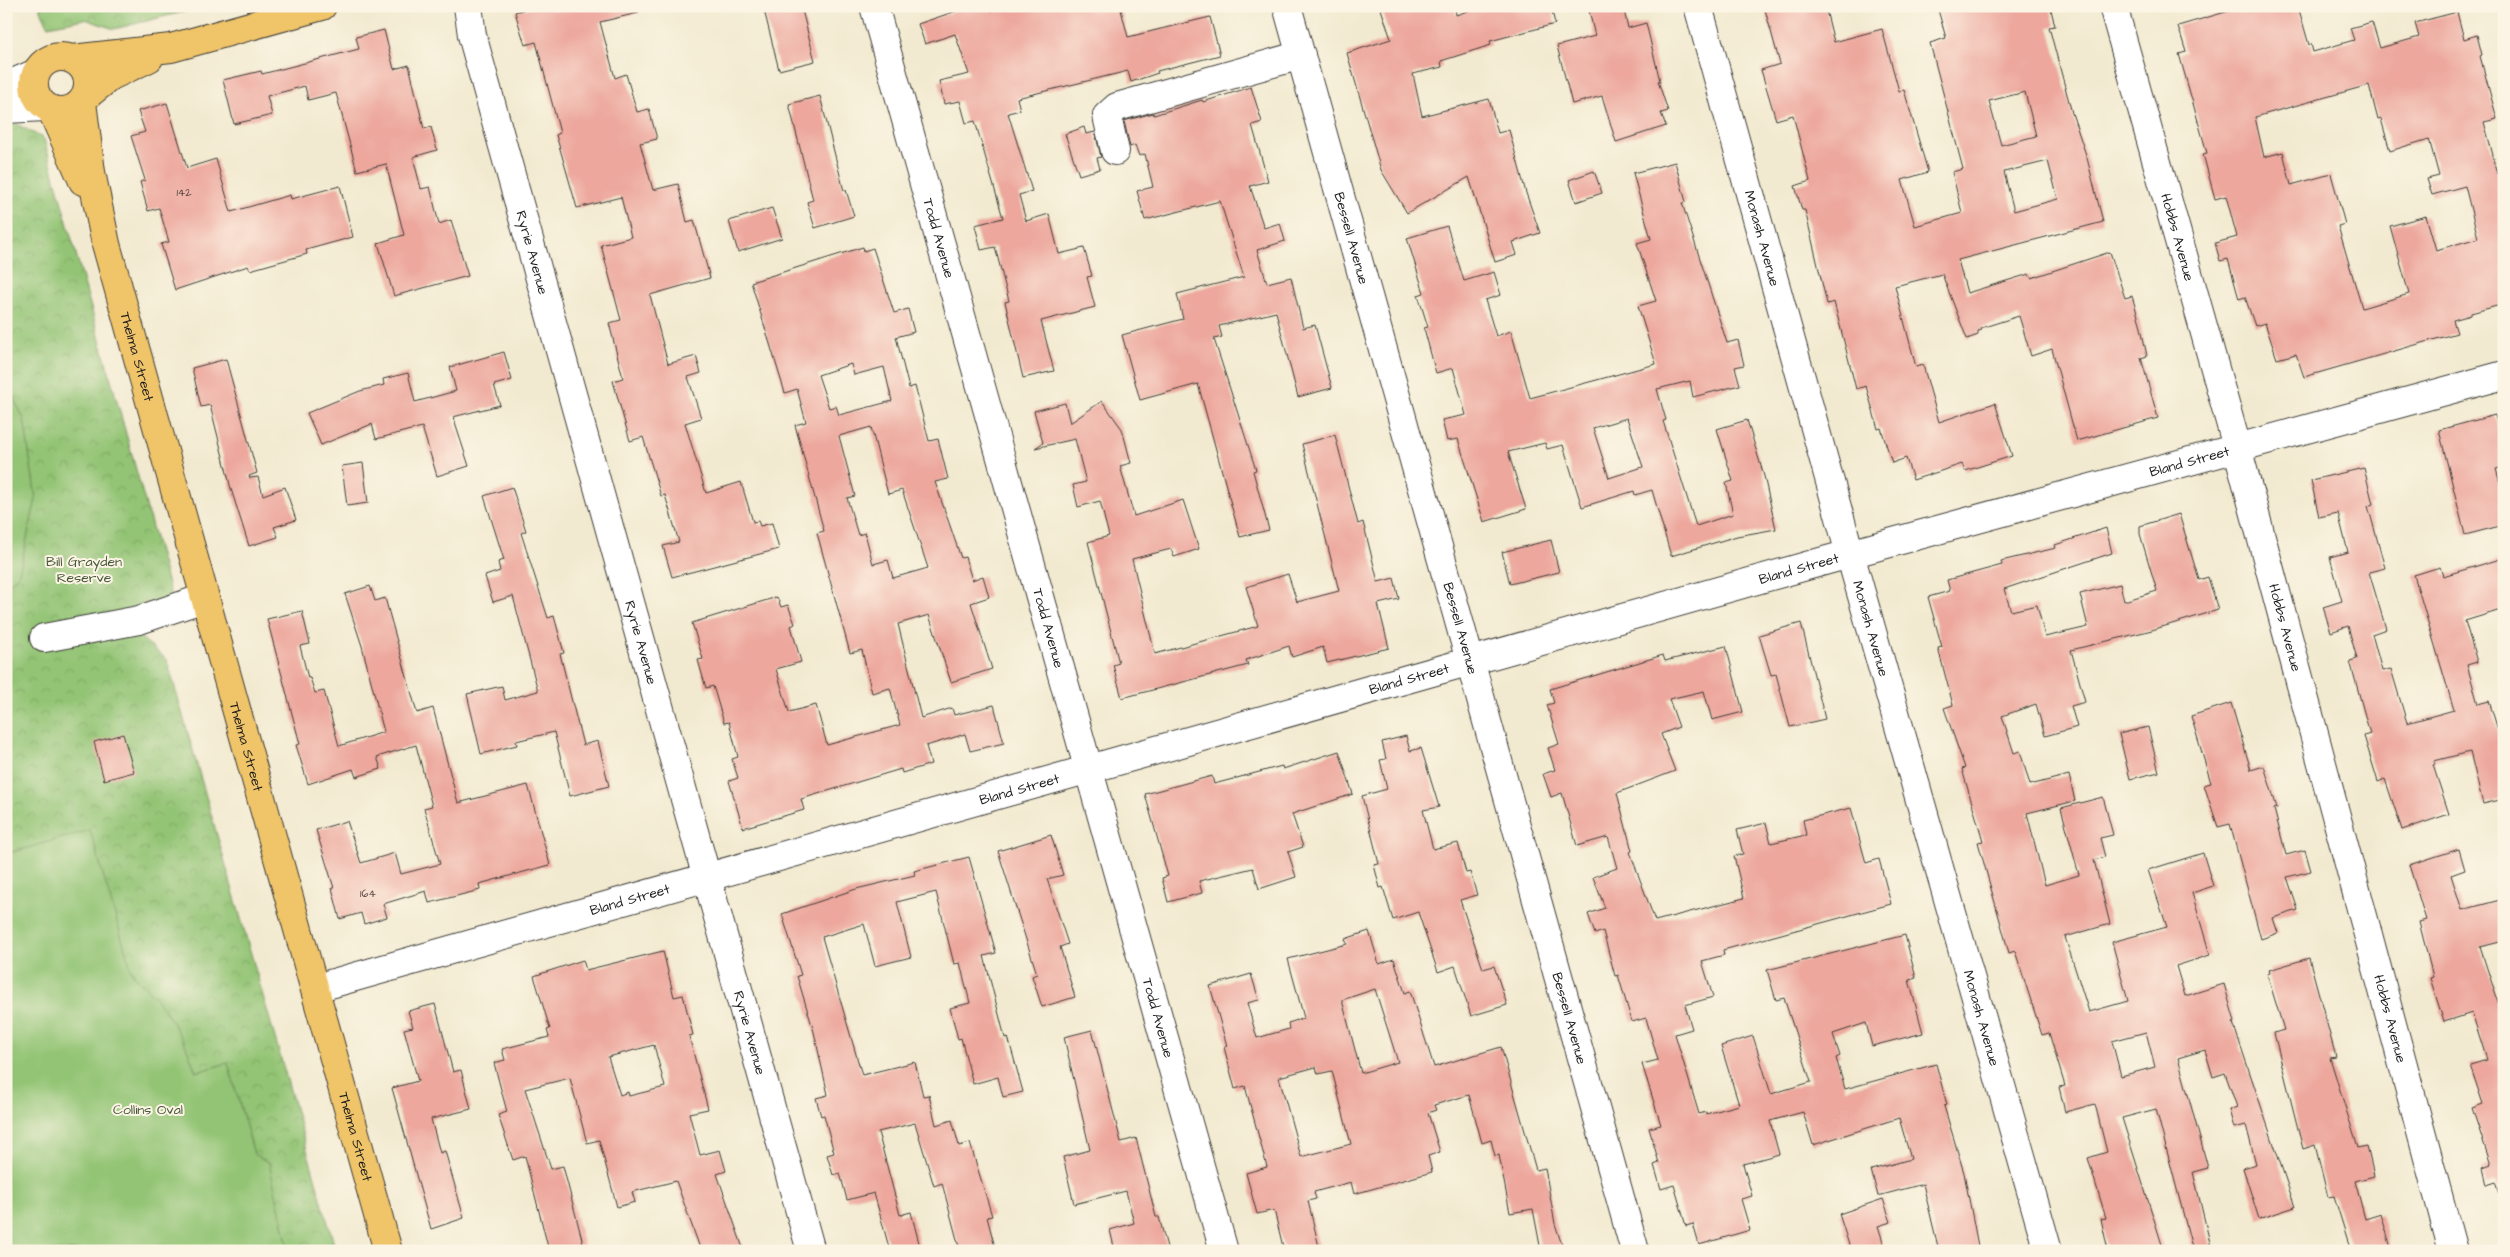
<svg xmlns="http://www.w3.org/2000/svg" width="2510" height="1257" font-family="'Architects Daughter',sans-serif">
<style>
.park{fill:url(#park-crowns);stroke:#587048}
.pitch{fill:#93c474;stroke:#587048}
.building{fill:#eda79d;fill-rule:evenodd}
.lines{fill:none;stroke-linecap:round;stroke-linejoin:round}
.minor-casing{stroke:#3c3b37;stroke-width:30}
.major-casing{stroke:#3c3b37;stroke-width:30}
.minor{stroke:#fff;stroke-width:28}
.major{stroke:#f0c469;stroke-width:28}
.labels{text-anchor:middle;stroke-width:4;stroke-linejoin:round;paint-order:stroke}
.number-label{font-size:11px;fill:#503f3c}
.street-label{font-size:14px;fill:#1c1c1c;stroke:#fcf5e5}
.park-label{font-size:14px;fill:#46573b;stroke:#fcf5e5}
</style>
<defs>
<pattern id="park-crowns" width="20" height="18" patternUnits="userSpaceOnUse" patternTransform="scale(1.25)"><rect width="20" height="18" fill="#93c474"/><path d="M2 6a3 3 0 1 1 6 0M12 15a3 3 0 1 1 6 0" fill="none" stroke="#7ea864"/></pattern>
</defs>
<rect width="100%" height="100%" fill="#fcf5e5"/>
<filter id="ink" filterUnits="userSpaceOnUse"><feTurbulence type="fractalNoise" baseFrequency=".02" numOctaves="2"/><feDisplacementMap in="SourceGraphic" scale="10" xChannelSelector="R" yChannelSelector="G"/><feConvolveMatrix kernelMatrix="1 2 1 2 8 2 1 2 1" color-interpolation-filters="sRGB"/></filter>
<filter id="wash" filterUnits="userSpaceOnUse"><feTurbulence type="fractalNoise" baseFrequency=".0096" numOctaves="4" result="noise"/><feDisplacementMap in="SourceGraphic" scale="20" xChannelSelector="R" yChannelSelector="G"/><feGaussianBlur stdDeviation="1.12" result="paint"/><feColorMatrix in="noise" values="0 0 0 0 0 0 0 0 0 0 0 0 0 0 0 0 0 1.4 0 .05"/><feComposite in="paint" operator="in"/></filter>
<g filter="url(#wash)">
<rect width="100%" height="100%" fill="#f2ead0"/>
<!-- park -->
<path class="park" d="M39,6H207L114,29L85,19L48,26Z
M17,124L44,139L171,595L132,630L167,660L336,1251H6V127Z"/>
<!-- pitch -->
<path class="pitch" d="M6,383L24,419L36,499L19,573L6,588Z
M90,830L132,973L154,996L171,1020L186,1046L196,1072L228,1063L254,1154L269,1163L289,1251H6V854Z"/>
<g id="blocks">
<!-- building -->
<path class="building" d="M535,6H637L638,13L600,22L615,78L626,74L637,112L649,109L657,139L640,143L653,190L678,184L687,222L694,220L710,278L650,295L668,364L696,356L701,373L688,377L701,418L685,423L706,493L741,482L753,522L758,521L760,526L772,523L779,549L672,577L663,546L679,542L665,495L661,496L643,437L630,441L613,381L623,378L609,323L621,320L601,245L631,237L621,197L577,208L556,135L560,133L536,42L525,45L515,12Z
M763,6H801L815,61L779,70Z
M971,6H990L991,11L1009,6H1120L1128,37L1210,17L1220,55L1157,71L1158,73L1131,82L1128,71L1017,98L1020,110L1008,113L1032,191L1019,195L1026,221L1049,214L1059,254L1084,248L1092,276L1087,277L1095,307L1041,321L1054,371L1023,378L1005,302L1009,301L995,247L981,250L975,225L1003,218L975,121L966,123L960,101L944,104L939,81L969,74L955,34L925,44L918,24Z
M1380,6H1455L1456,15L1482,6H1551L1555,24L1490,41L1491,45L1441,61L1442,67L1413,74L1422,116L1489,99L1498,133L1509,130L1526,193L1540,233L1513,242L1517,255L1495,262L1469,177L1407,213L1381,170L1347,53L1391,39Z
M1588,6H1623L1628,28L1646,23L1660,81H1658L1668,111L1661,113L1666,126L1616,142L1602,96L1572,104L1557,46L1595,36Z
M1764,6H1825L1834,42L1882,29L1899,91L1904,90L1928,172L1902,180L1915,226L1962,213L1952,172L1963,169L1930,43L1946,38L1937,6H2050L2055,26L2049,27L2072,113L2087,158L2103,222L1958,260L1967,293L2029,274L2031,278L2110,252L2125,298L2132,296L2140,323L2147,356L2141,358L2158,418L2077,441L2052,349L2031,356L2019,316L1981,328L1982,330L1978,331V335L1967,339L1942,274L1895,286L1916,367L1923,365L1939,422L1995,403L2012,456L1965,471L1962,464L1913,480L1906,458L1892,463L1881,428L1878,429L1866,386L1856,389L1834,302L1827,304L1805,210H1802L1795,186L1810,181L1793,115L1776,120L1761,70L1780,64ZM2025,92L2036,136L2001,145L1989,101ZM2048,161L2058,199L2014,211L2004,172Z
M2246,6H2298L2309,45L2311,44L2313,52L2354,40L2350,28L2372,22L2380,48L2419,37L2415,23L2457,12L2464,39L2477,35L2482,55L2480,56L2497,119L2484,122L2504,196V304L2471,313V315L2453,320L2457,333L2304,377L2296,354L2277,359L2265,323L2255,326L2245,297L2239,299L2228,259L2220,261L2215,243L2237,237L2226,196L2215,199L2203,154L2207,153L2179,54L2186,52L2178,26ZM2369,85L2378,120L2381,119L2390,151L2429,139L2439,176L2427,179L2432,195L2465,186L2478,238L2436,250L2426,216L2390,226L2409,294L2362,308L2338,226L2345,224L2331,174L2291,185L2283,152L2264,157L2255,117Z
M384,30L394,69L409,65L424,129L431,127L437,150L413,157L421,189L430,187L439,224L451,220L468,276L394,296L378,243L404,235L386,164L357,171L336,93L308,100L305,86L267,96L272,115L234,124L223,80L261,71L262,74L359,49L356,37Z
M1251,87L1262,122L1252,125L1268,181L1250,186L1264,228L1280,223L1285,241L1257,250L1267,283L1291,277L1303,328L1315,325L1332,388L1298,397L1276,312L1219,326L1222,337L1214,339L1256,470L1253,471L1269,530L1240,537L1198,384L1140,400L1122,335L1183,319L1177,294L1244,277L1220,201L1145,220L1137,191L1153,187L1145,154L1139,156L1135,145L1130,147L1124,121L1153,113L1154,115L1202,100L1203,102Z
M820,96L844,191L846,190L854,216L815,228L807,202L813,200L789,104Z
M167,103L187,168L216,159L231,212L290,195L291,199L340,186L353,237L306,250L307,254L250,270L248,266L175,290L161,244L169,242L159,208L148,211L140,182L145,180L131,136L145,132L138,111Z
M1084,127L1086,134L1095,132L1101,157L1097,158L1100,169L1079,175L1065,134Z
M1675,162L1686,202L1682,203L1727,343L1738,340L1744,365L1735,367L1740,385L1693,397L1690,381L1657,389L1666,420L1663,421L1696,526L1733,514L1726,483L1733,481L1717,429L1747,420L1764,476L1776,529L1737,536L1671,556L1652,490L1635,495L1634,491L1582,507L1563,445L1547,449L1545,443L1508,452L1526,509L1484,522L1458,439L1447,441L1442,420L1466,415L1453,368L1436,373L1424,328L1428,327L1418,295L1424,293L1407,238L1447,226L1464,281L1494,272L1501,295L1485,300L1496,336L1511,331L1530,398L1656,364L1638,306L1656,301L1637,243L1651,239L1633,173ZM1627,418L1643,467L1609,478L1593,428Z
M1594,171L1602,193L1576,202L1569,180Z
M772,208L782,238L738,252L729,221Z
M863,247L864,251L873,248L894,313L908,309L914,332L896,337L909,388L915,386L929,441L938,439L948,479L935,482L961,558L965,557L972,580L983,576L989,597L971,603L992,669L951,682L929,615L898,624L921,718L952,708L954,715L994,705L1004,743L970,751L965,734L926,746L931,764L902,773L901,769L801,799L804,810L743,828L729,781L738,778L732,759L738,757L729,722L724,723L713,686L706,688L698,660L703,659L692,623L777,597L781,607L788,605L795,624L791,626L801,662L776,669L789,712L816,705L827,745L900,725L890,688L872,693L862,650L850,653L817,533L824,531L795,425L806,422L797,389L785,393L751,282ZM851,364L854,375L884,367L892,401L839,415L836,406L829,408L818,375ZM871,427L888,494L902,490L928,568L893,578L888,560L873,564L865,533L858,535L847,498L855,496L839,436Z
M504,352L512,380L494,385L500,405L453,417L469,466L437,476L422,427L376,439L372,424L321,445L307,413L360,391L384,385L383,379L408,373L415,402L456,391L450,367Z
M226,359L257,473L249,476L250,478L258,477L263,495L285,487L296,520L274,527L278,537L249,546L231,489L210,405L201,407L192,368Z
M1102,401L1122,429L1131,463L1120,466L1134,516L1183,500L1199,549L1174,557L1171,549L1132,559L1155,654L1258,626L1246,587L1288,574L1297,602L1339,591L1302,444L1335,435L1358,524L1363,522L1378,582L1394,578L1399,599L1378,604L1389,648L1327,663L1323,647L1292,657L1289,646L1246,660L1248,665L1122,698L1113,665L1119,663L1088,542L1109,536L1100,501L1078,507L1073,485L1086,482L1075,439L1035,448L1043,443L1034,411L1065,403L1070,423Z
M2495,415L2504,447V467L2496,469L2504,497V525L2465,535L2439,430Z
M363,463L368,503L347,506L342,466Z
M2364,468L2373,504L2368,506L2385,568L2369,572L2386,629L2372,634L2382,671L2391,669L2407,723L2454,710L2414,575L2440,567L2443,576L2504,558V609L2465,621L2477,662L2467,665L2478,704L2489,701L2504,749V799L2483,804L2470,752L2434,761L2435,764L2433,765L2449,814L2402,830L2385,779L2378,782L2364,736L2370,734L2350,661L2357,659L2348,626L2331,632L2323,607L2342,601L2330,557L2348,552L2338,513L2319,517L2311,480Z
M512,487L526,531L521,533L548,618L554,616L564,653L560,654L583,745L598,741L609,786L570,796L554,732L516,741L517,745L481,754L467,694L502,686L505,700L538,691L513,596L493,602L485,576L500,571L498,562L504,560L484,496Z
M2179,514L2199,580L2208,577L2218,610L2152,630L2071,650L2085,702L2071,706L2077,727L2045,736L2036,704L2002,716L2014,753L2020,751L2030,785L2069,775L2075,801L2027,813L2045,885L2079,875L2061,808L2103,797L2113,835L2100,838L2105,857L2094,860L2110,924L2065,937L2089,1012L2128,1001L2112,942L2167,927L2148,870L2203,853L2213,886L2192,893L2210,955L2176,966L2185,996L2224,984L2235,1022L2233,1023L2295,1207L2259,1219L2243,1168L2256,1164L2246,1125L2234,1128L2229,1110L2237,1107L2225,1073L2213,1077L2205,1050L2178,1058L2208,1168L2193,1172L2212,1251H2193L2156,1109L2122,1118L2164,1251H2108L2101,1219L2106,1218L2088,1158L2107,1152L2095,1104L2065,1112L2059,1087L2065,1086L2049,1033L2042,1035L2015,951L2009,953L1978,842L1983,841L1962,769L1965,768L1944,708L1953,705L1938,648L1942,647L1928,597L1950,591L1947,580L2002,565L2001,561L2056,548L2055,545L2106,528L2112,553L2004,589L2011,611L2037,605L2045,637L2088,627L2080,594L2120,584L2124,601L2157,591L2140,534V526ZM2146,1032L2155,1067L2121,1076L2112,1041Z
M1551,540L1559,572L1510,584L1502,552Z
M370,586L375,601L385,598L417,713L433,708L458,803L528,785L550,865L479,884L480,890L429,903L426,891L383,904L387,917L364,924L361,913L340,919L332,888H334L316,830L347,821L361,863L395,853L401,874L440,864L424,808L432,806L416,745L377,757L381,769L356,777L353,769L308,784L296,745L300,744L267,619L302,611L310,644L300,646L308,678H310L315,693L324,691L339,746L384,732L362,646L345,594Z
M1801,623L1825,719L1790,727L1776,674L1771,675L1759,635Z
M1726,646L1743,712L1712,720L1704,691L1669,699L1679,727L1661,734L1675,771L1617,793L1632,851L1630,852L1655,921L1744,898L1734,856L1743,854L1737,830L1766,823L1771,843L1806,835L1803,820L1851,808L1866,863L1879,859L1891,904L1723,950L1724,955L1702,961L1713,997L1685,1005L1692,1029L1675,1034L1699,1114L1706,1112V1114L1739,1105L1721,1046L1753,1036L1771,1094L1811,1082L1784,998L1776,1000L1767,970L1905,935L1916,978L1909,980L1923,1033L1872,1046L1866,1023L1833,1034L1840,1056L1836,1058L1845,1089L1936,1064L1947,1105L1944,1106L1964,1173L1979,1251H1939L1923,1184L1878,1196L1871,1170L1911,1159L1899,1118L1813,1145L1803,1112L1770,1121L1779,1154L1743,1164L1752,1196L1741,1199L1750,1230L1699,1245L1693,1224L1686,1226L1674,1185L1661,1189L1654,1165L1659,1163L1649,1128L1661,1125L1642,1064L1658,1060L1646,1018L1632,1022L1618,975L1615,976L1603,931L1595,934L1588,914L1605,908L1593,877L1617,868L1608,837L1577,846L1562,793L1551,797L1543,774L1555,770L1548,748L1559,744L1547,705L1554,703L1550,689L1663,655L1665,661Z
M2231,703L2251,770L2264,766L2277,808L2274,809L2286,855L2305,850L2311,871L2287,877L2298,910L2273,918L2278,933L2261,939L2230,824L2218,827L2204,785L2211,783L2191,716Z
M2148,727L2159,772L2130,779L2119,734Z
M123,734L134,772L104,780L94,742Z
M1406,736L1410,751L1421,748L1439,807L1423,810L1433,849L1458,843L1466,873L1470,872L1477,895L1460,900L1483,969L1494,966L1507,1005L1471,1016L1455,966L1438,972L1418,912L1393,920L1383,887L1380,888L1374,865L1379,864L1362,796L1387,789L1380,760L1386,759L1382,742Z
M1339,751L1353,794L1292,814L1303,847L1288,852L1296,877L1259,889L1253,868L1199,881L1202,893L1168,902L1162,878L1168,876L1145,794L1212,776L1214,784L1282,766L1283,769Z
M1051,835L1063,875L1047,879L1068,944L1060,947L1075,997L1042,1007L1032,976L1037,974L998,851Z
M2459,849L2465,870L2451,875L2462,910L2504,899V941L2480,947L2504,1020V1193L2500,1194L2496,1182L2487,1185L2483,1168L2491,1165L2472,1108L2483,1104L2470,1065L2487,1060L2472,1013L2444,1022L2430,978L2433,977L2419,922L2426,920L2409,865Z
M969,857L996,953L984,956L1005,1038L1008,1037L1023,1092L1003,1097L998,1077L973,1084L961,1038L958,1039L950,1008L970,1003L960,963L954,964L936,892L897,902L911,957L875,966L864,924L822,937L862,1075L915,1062L923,1096L929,1095L936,1125L952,1120L959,1146L970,1143L992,1216L987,1217L996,1251H960L942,1183L934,1186L915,1123L878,1132L900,1215L911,1212L921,1251H890L874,1193L847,1200L840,1173L833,1175L827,1155L834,1153L824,1115L821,1116L816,1098L828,1095L814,1032L797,976L801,975L782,914L856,889L915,875L914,871Z
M1369,931L1379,964L1394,959L1405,993L1410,991L1434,1067L1501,1047L1536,1170L1545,1168L1555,1224L1564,1251H1541L1533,1209L1510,1213L1499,1155L1495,1156L1491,1140L1482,1143L1469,1095L1434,1105L1436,1110L1428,1113L1440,1152L1428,1156L1432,1172L1354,1194L1351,1182L1314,1192L1316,1199L1308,1201L1320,1251H1284L1274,1210L1257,1214L1246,1173L1267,1167L1245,1086L1235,1089L1224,1047L1227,1046L1210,986L1251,974L1259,1000L1247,1003L1257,1038L1289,1029L1288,1023L1304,1018L1288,959L1347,944L1345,939ZM1375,989L1398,1062L1361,1073L1342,1000ZM1316,1067L1318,1074L1332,1071L1351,1144L1301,1157L1279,1077Z
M663,951L674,997L683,995L693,1035L689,1036L708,1109L689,1113L700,1155L720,1150L726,1171L717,1174L744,1251H701L676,1181L632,1192L635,1202L617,1207L599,1140L587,1143L570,1078L525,1089L551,1169L563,1166L585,1251H549L525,1156L513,1160L498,1115L507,1112L494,1063L505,1060L502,1049L549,1037L547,1030L550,1029L534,976L583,960L586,970ZM654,1045L665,1087L629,1096L628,1092L620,1095L608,1057Z
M2309,958L2336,1057L2330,1058L2358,1148L2367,1146L2374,1176L2355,1181L2365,1219L2381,1214L2392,1251H2351L2334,1196L2328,1197L2315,1145L2303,1149L2274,1033L2284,1030L2267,974L2270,973L2269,970Z
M435,1004L453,1072L461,1070L471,1109L431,1119L440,1153L445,1151L464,1218L431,1229L392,1088L418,1081L404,1029L413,1027L408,1011Z
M1092,1030L1121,1142L1136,1138L1156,1217H1159L1168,1251H1115L1110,1230L1134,1223L1126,1191L1074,1204L1063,1157L1090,1150L1064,1037Z
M1883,1199L1891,1222L1878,1226L1886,1251H1851L1839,1214Z"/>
</g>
</g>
<g filter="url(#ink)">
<use href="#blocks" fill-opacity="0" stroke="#3c3b37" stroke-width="1"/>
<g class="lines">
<!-- minor casing -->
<g class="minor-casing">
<g id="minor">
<path id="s1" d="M468,6L472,35L811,1251"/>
<path id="s2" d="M874,6L1224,1251"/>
<path id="s3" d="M1287,6L1635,1251"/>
<path id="s4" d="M1698,6L1850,554L2048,1251"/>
<path id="s5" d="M2113,6L2237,447L2453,1251"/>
<path d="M6,86L36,73"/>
<path d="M6,109L45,107"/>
<path d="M1115,151L1107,116L1117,107L1301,55"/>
<path d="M44,638L139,620L204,598"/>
<path id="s6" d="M316,988L1824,561L2504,375"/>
</g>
</g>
<!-- major casing -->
<g class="major-casing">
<g id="major">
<circle cx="61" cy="84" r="27"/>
<path d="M72,59L171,48L322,6"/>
<path d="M86,96L111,76L149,58"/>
<path id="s7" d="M82,102L91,172L106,244L388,1251"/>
<path d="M52,111L83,181"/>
</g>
</g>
<!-- minor -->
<use href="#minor" class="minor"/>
<!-- major -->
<use href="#major" class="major"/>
</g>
</g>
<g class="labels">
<!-- number labels -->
<g class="number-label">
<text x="184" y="196">142</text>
<text x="368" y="897">164</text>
</g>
<!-- street labels -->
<g class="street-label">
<text dy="5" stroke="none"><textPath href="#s5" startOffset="240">Hobbs Avenue</textPath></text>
<text dy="5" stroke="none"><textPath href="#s3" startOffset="241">Bessell Avenue</textPath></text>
<text dy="5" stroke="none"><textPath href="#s2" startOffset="241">Todd Avenue</textPath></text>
<text dy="5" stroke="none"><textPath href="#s4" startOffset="241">Monash Avenue</textPath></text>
<text dy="5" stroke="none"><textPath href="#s1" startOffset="255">Ryrie Avenue</textPath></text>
<text dy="5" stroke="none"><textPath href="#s7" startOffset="261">Thelma Street</textPath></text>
<text dy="5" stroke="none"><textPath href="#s6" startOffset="1946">Bland Street</textPath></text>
<text dy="5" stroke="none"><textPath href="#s6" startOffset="1541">Bland Street</textPath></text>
<text dy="5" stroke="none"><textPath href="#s5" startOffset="645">Hobbs Avenue</textPath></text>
<text dy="5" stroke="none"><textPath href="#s2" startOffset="646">Todd Avenue</textPath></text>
<text dy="5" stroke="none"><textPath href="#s3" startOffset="646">Bessell Avenue</textPath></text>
<text dy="5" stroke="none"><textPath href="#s4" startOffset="646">Monash Avenue</textPath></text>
<text dy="5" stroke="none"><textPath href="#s1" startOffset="660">Ryrie Avenue</textPath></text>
<text dy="5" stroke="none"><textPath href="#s6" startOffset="1136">Bland Street</textPath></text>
<text dy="5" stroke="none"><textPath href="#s7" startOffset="666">Thelma Street</textPath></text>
<text dy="5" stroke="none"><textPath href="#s6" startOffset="731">Bland Street</textPath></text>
<text dy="5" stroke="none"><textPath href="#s6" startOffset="326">Bland Street</textPath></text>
<text dy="5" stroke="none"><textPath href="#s2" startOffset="1051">Todd Avenue</textPath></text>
<text dy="5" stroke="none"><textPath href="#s4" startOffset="1051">Monash Avenue</textPath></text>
<text dy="5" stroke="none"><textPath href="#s3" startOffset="1051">Bessell Avenue</textPath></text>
<text dy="5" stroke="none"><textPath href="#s5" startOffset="1050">Hobbs Avenue</textPath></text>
<text dy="5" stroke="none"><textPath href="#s1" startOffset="1065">Ryrie Avenue</textPath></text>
<text dy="5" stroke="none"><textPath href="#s7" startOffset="1071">Thelma Street</textPath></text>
</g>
<!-- park labels -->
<g class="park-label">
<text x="84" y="566">Bill Grayden<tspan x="84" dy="16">Reserve</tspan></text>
<text x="148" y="1114">Collins Oval</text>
</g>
</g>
<!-- margin -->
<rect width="2510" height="1257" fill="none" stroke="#fcf5e5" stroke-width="25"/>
</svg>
